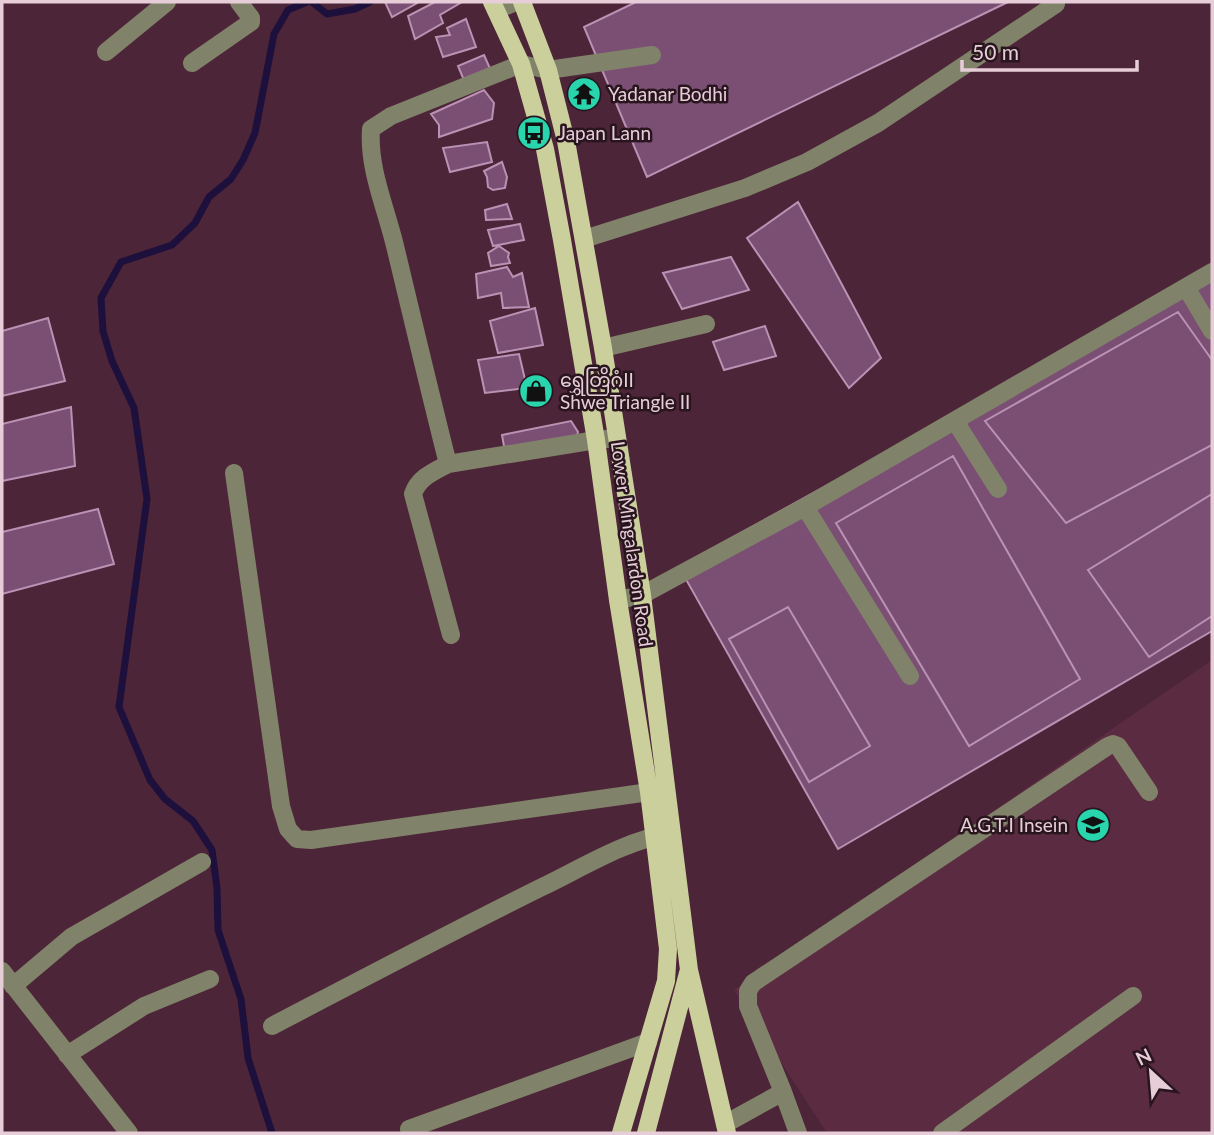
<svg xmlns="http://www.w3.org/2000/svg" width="1214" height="1135" font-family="Lato,'Noto Sans Myanmar',sans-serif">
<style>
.built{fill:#5b2b42}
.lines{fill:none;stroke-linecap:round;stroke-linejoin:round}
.stream{stroke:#1d103c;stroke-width:7}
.building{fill:#7b4e74;stroke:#ba92b4;stroke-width:2}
.minor{stroke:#808269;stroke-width:18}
.major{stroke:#cbcf9b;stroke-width:18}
.labels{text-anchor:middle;stroke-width:5;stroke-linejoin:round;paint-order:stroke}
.poi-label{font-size:19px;fill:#e7cdd7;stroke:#28151e;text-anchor:start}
.street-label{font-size:19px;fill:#e7cdd7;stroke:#28151e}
</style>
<rect width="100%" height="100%" fill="#4d2538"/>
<!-- built -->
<path class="built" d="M1212,660V1133H827L734,990Z"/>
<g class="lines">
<!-- stream -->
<path class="stream" d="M312,2L327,14L355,9L370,2
M272,1133L248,1058L241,999L218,930L217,888L212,850L193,821L165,799L150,780L119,707L147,499L134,408L112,361L103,331L101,298L121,262L172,245L195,223L209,197L231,179L243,160L255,133L274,34L288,10L307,2"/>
</g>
<!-- building -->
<path class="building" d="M385,2H419L392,17Z
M435,2H462L440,15L443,23L415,39L408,16Z
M636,2H1008L647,177L584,27Z
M466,19L476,47L443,57L436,37L450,35L447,28Z
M484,55L492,73L466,85L458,66Z
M484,90L494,103L492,119L439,137V125L431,114Z
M487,142L492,162L450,172L443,148Z
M502,162L507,177L505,188L493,190L488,187L487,177L484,171Z
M798,202L881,358L849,388L747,238Z
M507,204L512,219L486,220L485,210Z
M520,224L524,240L493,246L488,230Z
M499,246L509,253L508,257L510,263L491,266L488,253Z
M731,257L749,290L682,309L663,273Z
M507,267L513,277L522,273L529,307L503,308L501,293L478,298L476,274Z
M1212,273V631L838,849L679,567Z
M535,308L543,345L498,353L490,321Z
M1178,312L1212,360V445L1066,523L985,421Z
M48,318L65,381L2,396V331Z
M765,326L776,356L724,370L713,342Z
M519,354L527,388L485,393L478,360Z
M71,407L75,466L2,481V424Z
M571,421L578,432L575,442L505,452L502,435Z
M953,456L1080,679L969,746L836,523Z
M1212,494V616L1149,657L1088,570Z
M98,509L114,564L2,594V532Z
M788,607L870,746L809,782L729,639Z"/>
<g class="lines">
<!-- minor -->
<path class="minor" d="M496,10L516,2
M106,52L167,2
M192,63L251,22V18L239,2
M584,239L745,188L807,162L878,123L1056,4
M1187,289L1212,331
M603,348L706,324
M955,421L998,489
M617,438L596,440L448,464C430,393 413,321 396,250C387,210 368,170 371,129L391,116L521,64L548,70L652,55
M448,464C433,472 418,478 413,494L451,635
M234,473L281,806L288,829L297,839L311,840L649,792L664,788
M805,507L910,676
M618,600L642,595L805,507L1212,272
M2,971L129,1133
M13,986L71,937L202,862
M272,1026C362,979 451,932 542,887C580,869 626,840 668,834
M67,1055L144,1006L210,979
M783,1092L798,1133
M725,1124L783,1092L748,1006V991L753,983L1108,746L1113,744L1118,746L1149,792
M409,1129L648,1042
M942,1133L1133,996"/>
<!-- major -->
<path class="major" d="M492,2L521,64L545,149L562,240L596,440L618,600L649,792L668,949L666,981L621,1133
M522,2L548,70L566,141L603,348L642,595L689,970L727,1133
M646,1133L688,973"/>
</g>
<!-- icons -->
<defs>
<g id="temple-disc" transform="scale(1.75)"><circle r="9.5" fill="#29d5ac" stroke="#28151e"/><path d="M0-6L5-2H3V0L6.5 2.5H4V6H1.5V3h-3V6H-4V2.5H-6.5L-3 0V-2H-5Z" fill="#111"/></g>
<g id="bus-disc" transform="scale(1.75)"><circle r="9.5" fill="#29d5ac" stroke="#28151e"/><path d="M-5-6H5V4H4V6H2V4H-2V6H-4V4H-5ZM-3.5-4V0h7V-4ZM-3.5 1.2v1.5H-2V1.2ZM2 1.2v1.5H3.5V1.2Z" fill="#111"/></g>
<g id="shop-disc" transform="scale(1.75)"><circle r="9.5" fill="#29d5ac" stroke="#28151e"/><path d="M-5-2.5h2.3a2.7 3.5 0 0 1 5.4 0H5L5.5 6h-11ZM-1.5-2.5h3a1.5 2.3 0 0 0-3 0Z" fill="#111"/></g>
<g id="university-disc" transform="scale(1.75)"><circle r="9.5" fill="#29d5ac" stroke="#28151e"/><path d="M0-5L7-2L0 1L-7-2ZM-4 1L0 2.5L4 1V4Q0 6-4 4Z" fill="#111"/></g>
</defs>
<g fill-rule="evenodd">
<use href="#temple-disc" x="584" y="94"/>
<use href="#bus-disc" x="534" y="133"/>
<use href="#shop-disc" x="536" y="391"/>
<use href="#university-disc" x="1093" y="825"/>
</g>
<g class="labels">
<!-- poi labels -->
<g class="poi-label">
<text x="608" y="101">Yadanar Bodhi</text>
<text x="558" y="140">Japan Lann</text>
<text x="560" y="387">ရွှေတြိဂံII<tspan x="560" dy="22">Shwe Triangle II</tspan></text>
<text x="1068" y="832" text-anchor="end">A.G.T.I Insein</text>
</g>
<!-- street labels -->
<g class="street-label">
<text transform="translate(632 544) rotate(82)" y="7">Lower Mingalardon Road</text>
</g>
</g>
<!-- border -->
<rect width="1214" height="1135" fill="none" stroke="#e7cdd7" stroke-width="7"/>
<!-- north arrow -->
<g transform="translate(1151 1072) rotate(334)" stroke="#28151e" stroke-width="5" paint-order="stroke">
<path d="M0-5L12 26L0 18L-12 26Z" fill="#e7cdd7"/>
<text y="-10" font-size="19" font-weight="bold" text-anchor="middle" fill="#e7cdd7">N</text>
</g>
<!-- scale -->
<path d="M962 60v10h175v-10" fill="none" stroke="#e7cdd7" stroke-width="3.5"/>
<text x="972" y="60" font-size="21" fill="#e7cdd7" stroke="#28151e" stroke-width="5" paint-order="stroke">50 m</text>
</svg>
